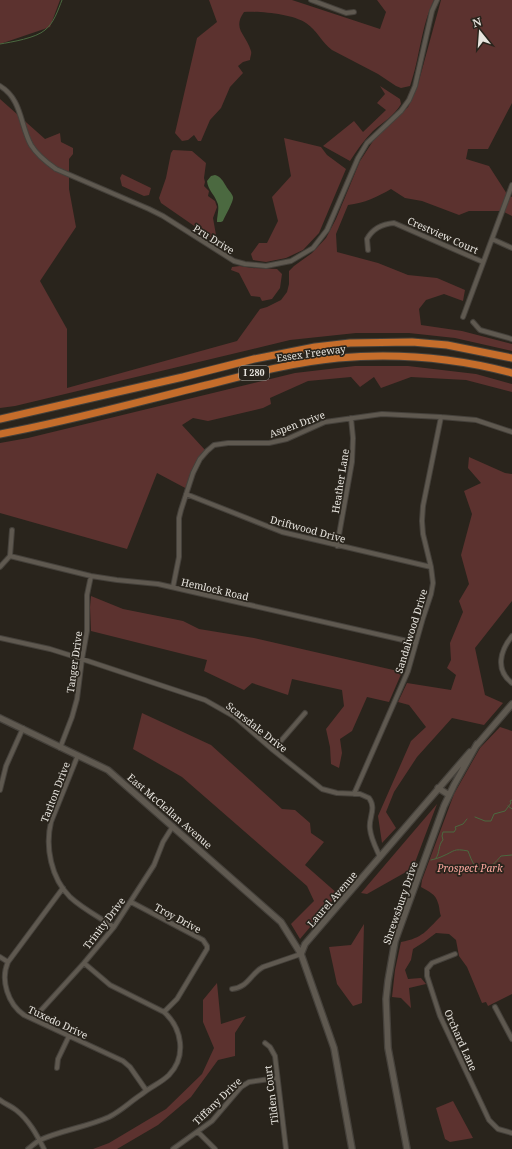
<svg xmlns="http://www.w3.org/2000/svg" width="512" height="1149" font-family="'Noto Serif',serif">
<style>
.green{fill:#5c322f}
.water{fill:#4b6940}
.lines{fill:none;stroke-linecap:round;stroke-linejoin:round}
.stream{stroke:#4b6940;stroke-width:1}
.street-casing{stroke:#45413b;stroke-width:6}
.secondary-casing{stroke:#45413b;stroke-width:8}
.highway-casing{stroke:#45413b;stroke-width:9}
.street{stroke:#5f5950;stroke-width:4}
.secondary{stroke:#5f5950;stroke-width:5.5}
.highway{stroke:#c56d2b;stroke-width:7}
.labels{text-anchor:middle;stroke-width:3.5;stroke-linejoin:round;paint-order:stroke}
.shield{fill:#29241c;stroke:#aeaaa4;stroke-width:1}
.shield-label{font-size:9px;font-weight:bold;fill:#e7e4de}
.street-label{font-size:10px;fill:#e7e4de;stroke:#29241c}
.park-label{font-size:10px;font-style:italic;fill:#fea8a0;stroke:#29241c}
</style>
<rect width="100%" height="100%" fill="#29241c"/>
<!-- green -->
<path class="green" d="M0,0H60L50,27L0,44Z
M209,0H292L380,29L386,12L377,0H434C421,26 420,58 410,86L401,88L396,86L378,74L332,50C322,43 317,30 306,23C292,14 260,11 244,12C232,29 246,34 251,51C252,54 250,57 250,60L243,62L238,66L243,73L230,87L221,108L210,120L201,141H198L194,135L188,140L182,141L175,133L197,38L217,22Z
M441,0H512V103L488,149H468L466,159L489,166L507,194L512,197V216L502,211H469L459,215L422,201L405,198L391,189C377,197 365,203 348,205L336,234L337,252L378,263L408,275L437,278L465,290L463,301L444,294L426,300L419,309L421,325L462,331L512,344V351L455,338L409,333H356L290,340L15,406L0,408V99L45,139L60,133L61,142L73,148V154L69,159V189L76,227L40,281L67,329V388L237,341L260,309L267,307L281,300L287,292L289,284V271L294,266L312,253L326,238L336,219L360,161L375,138L408,107L417,88Z
M380,86L400,99L401,104C394,116 383,122 373,131C364,140 357,150 350,161L323,146L354,121L363,132L386,110L377,103L385,94Z
M284,138L321,147L327,155L346,169L319,233L303,250L286,258L266,262L253,260L251,254L259,243H267L278,221L272,197L291,176Z
M173,150L192,151L206,163L204,178L205,182L204,186L209,191L208,196L215,201L217,207L213,218L216,235L229,250L161,203L159,198L166,178L171,153Z
M122,174L151,188L149,195L144,196L122,186L120,178Z
M240,266L252,268L277,269L282,274L280,288L272,299L262,301L260,297L251,296L239,273L231,270L232,267Z
M355,366H408L476,374L512,384V392L466,380L411,377L381,388L374,377L360,387L351,377L308,381L270,398L271,404L263,408L208,421L193,418L182,425L205,450L189,490L157,473L127,549L0,513V443L28,438L295,373Z
M469,457L505,473L512,474V601L475,648L485,695L503,703L484,725L452,718L417,757L394,792L386,812L396,828L382,843L378,816L411,741L426,727L409,705L398,702L407,683L451,690L456,675L447,668L451,660L450,643L463,612L459,601L469,584L461,555L472,514L464,491L481,483L468,468Z
M91,596L123,609L183,621L199,629L254,638L402,672L389,702L367,697L352,731L340,739L342,753L339,768L331,764L330,747L326,729L344,706L342,690L292,679L288,695L252,683L244,690L204,671L207,660L91,631L90,607Z
M142,713L211,745L282,809L295,810L310,823L311,833L324,842L305,865L338,894L300,939L291,924L314,901L307,886L182,777L133,749Z
M500,727L512,731V994L488,1006L486,1002L482,1003L467,967L459,956L456,940L449,934L436,933L424,942L413,949L411,960L405,970L408,979L421,978L426,984L409,988L411,1008L401,998L392,997L395,970L401,942C423,938 426,931 441,916C439,911 440,908 438,903C436,894 428,891 421,887L422,880L454,794L480,748Z
M437,804L411,873L406,872L367,894L361,893Z
M364,924L362,1003L353,1006L337,984L329,947L351,945Z
M217,983L221,1024L246,1016L235,1033V1056L218,1060L191,1097L158,1125L117,1149H93L109,1143L166,1109L202,1074L214,1048L203,1022V1000Z
M453,1101L473,1138L450,1142L445,1139L436,1108Z"/>
<!-- water -->
<path class="water" d="M215,175C221,177 223,181 226,186C228,190 232,193 233,197C234,201 225,216 223,221L221,222H217C217,215 220,207 217,202C214,194 208,190 207,181L211,176Z"/>
<g class="lines">
<!-- stream -->
<path class="stream" d="M0,44C12,42 36,38 45,30C54,23 58,10 62,0
M508,806L512,809
M475,817L485,821H491L494,814L505,811L511,803L510,801L512,800
M436,858C440,853 438,845 443,840L442,836L443,832H454L456,829L455,827L463,824L467,819
M431,860C435,859 439,858 443,856C455,851 453,848 468,851C470,856 472,862 475,866C484,876 495,863 501,856L512,855"/>
<!-- street casing -->
<g class="street-casing">
<path id="street" d="M311,0L346,13L354,12
M0,86C22,99 20,125 31,145C37,155 46,162 56,169L149,209L163,216L234,261L245,264L266,266L291,261L313,248L327,230L358,158L367,143L401,111L409,100L415,86L432,11L437,0
M492,239L512,248
M368,250L367,239C373,228 382,224 394,223L483,262
M463,317L512,185
M473,322L480,330L512,339
M186,494L282,532L431,567
M337,546L352,462L353,438L351,418
M10,556L91,576L117,580L158,584L416,643
M0,567L10,556L12,530
M173,587L179,557V518L181,510L193,473L200,459L207,451L214,445L228,443H269L287,439L325,422L382,414L441,417L476,420L512,432
M512,636C500,651 495,670 512,683
M0,638L50,649L82,659L205,700L235,717L273,750L322,789L337,793L360,794L369,798C377,809 368,818 370,829C371,839 376,848 380,857
M60,748L72,717L77,699L82,659L87,631V595L91,576
M273,750L305,713
M78,755L51,822C45,847 51,878 70,897C83,909 99,917 114,927
M0,790L6,766L23,728
M354,794L408,671L423,618L431,594L433,583L431,567L423,534L422,521L423,506L441,417
M63,888L8,962C0,980 8,1004 24,1015L123,1061L130,1067L146,1090
M131,902L203,940L207,946V949L177,999L164,1012
M455,954L432,963L427,969V976L440,1016L489,1120L498,1129L512,1133
M0,957L8,962
M232,989C249,987 250,974 263,967L301,954
M495,1007L512,1039
M33,1019L84,963L114,927L154,865L163,842L173,826
M265,1043L270,1047L275,1056L286,1149
M57,1068L58,1059L69,1036
M0,1100C5,1104 11,1106 16,1110C29,1120 37,1135 44,1149
M198,1132L215,1149
M28,1149C32,1146 36,1142 40,1140C62,1130 87,1127 109,1117C121,1111 131,1101 142,1094C150,1087 161,1083 169,1075C187,1056 182,1028 164,1012L110,985L84,963
M173,1149L212,1121L241,1087L249,1082L277,1078"/>
</g>
<!-- secondary casing -->
<g class="secondary-casing">
<path id="secondary" d="M0,718L108,770L281,922L301,954L334,1048L352,1149
M476,746L512,704
M438,788L449,795
M301,954L305,944L470,752
M407,1149L388,1048L386,999L388,981L395,941L444,806L454,785L477,744"/>
</g>
<!-- highway casing -->
<g class="highway-casing">
<path id="highway" d="M0,419L183,377L254,359L315,347L350,343L412,342L447,345L512,358
M0,434C71,421 141,401 211,384C253,373 295,362 338,358C396,353 456,358 512,373"/>
</g>
<!-- street -->
<use href="#street" class="street"/>
<!-- secondary -->
<use href="#secondary" class="secondary"/>
<!-- highway -->
<use href="#highway" class="highway"/>
</g>
<g class="labels">
<!-- shield labels -->
<rect class="shield" x="239" y="366" width="30" height="14" rx="3"/>
<g class="shield-label">
<text x="254" y="376">I 280</text>
</g>
<!-- street labels -->
<g class="street-label">
<text transform="translate(443 235) rotate(24)" y="4">Crestview Court</text>
<text transform="translate(214 239) rotate(32)" y="4">Pru Drive</text>
<text transform="translate(311 353) rotate(-8)" y="4">Essex Freeway</text>
<text transform="translate(297 424) rotate(-20)" y="4">Aspen Drive</text>
<text transform="translate(340 481) rotate(-81)" y="4">Heather Lane</text>
<text transform="translate(308 529) rotate(15)" y="4">Driftwood Drive</text>
<text transform="translate(215 589) rotate(13)" y="4">Hemlock Road</text>
<text transform="translate(411 631) rotate(-73)" y="4">Sandalwood Drive</text>
<text transform="translate(74 662) rotate(-82)" y="4">Tanger Drive</text>
<text transform="translate(257 727) rotate(38)" y="4">Scarsdale Drive</text>
<text transform="translate(55 792) rotate(-69)" y="4">Tarlton Drive</text>
<text transform="translate(170 811) rotate(41)" y="4">East McClellan Avenue</text>
<text transform="translate(332 899) rotate(-49)" y="4">Laurel Avenue</text>
<text transform="translate(400 903) rotate(-71)" y="4">Shrewsbury Drive</text>
<text transform="translate(178 918) rotate(28)" y="4">Troy Drive</text>
<text transform="translate(104 923) rotate(-53)" y="4">Trinity Drive</text>
<text transform="translate(58 1022) rotate(25)" y="4">Tuxedo Drive</text>
<text transform="translate(461 1040) rotate(66)" y="4">Orchard Lane</text>
<text transform="translate(271 1095) rotate(-97)" y="4">Tilden Court</text>
<text transform="translate(217 1101) rotate(-44)" y="4">Tiffany Drive</text>
</g>
<!-- park labels -->
<g class="park-label">
<text x="470" y="872">Prospect Park</text>
</g>
</g>
<!-- north arrow -->
<g transform="translate(480 32) rotate(343)" stroke="#29241c" stroke-width="3" paint-order="stroke">
<path d="M0-3L7 15L0 10L-7 15Z" fill="#e7e4de"/>
<text y="-6" font-size="11" font-weight="bold" text-anchor="middle" fill="#e7e4de">N</text>
</g>
</svg>
